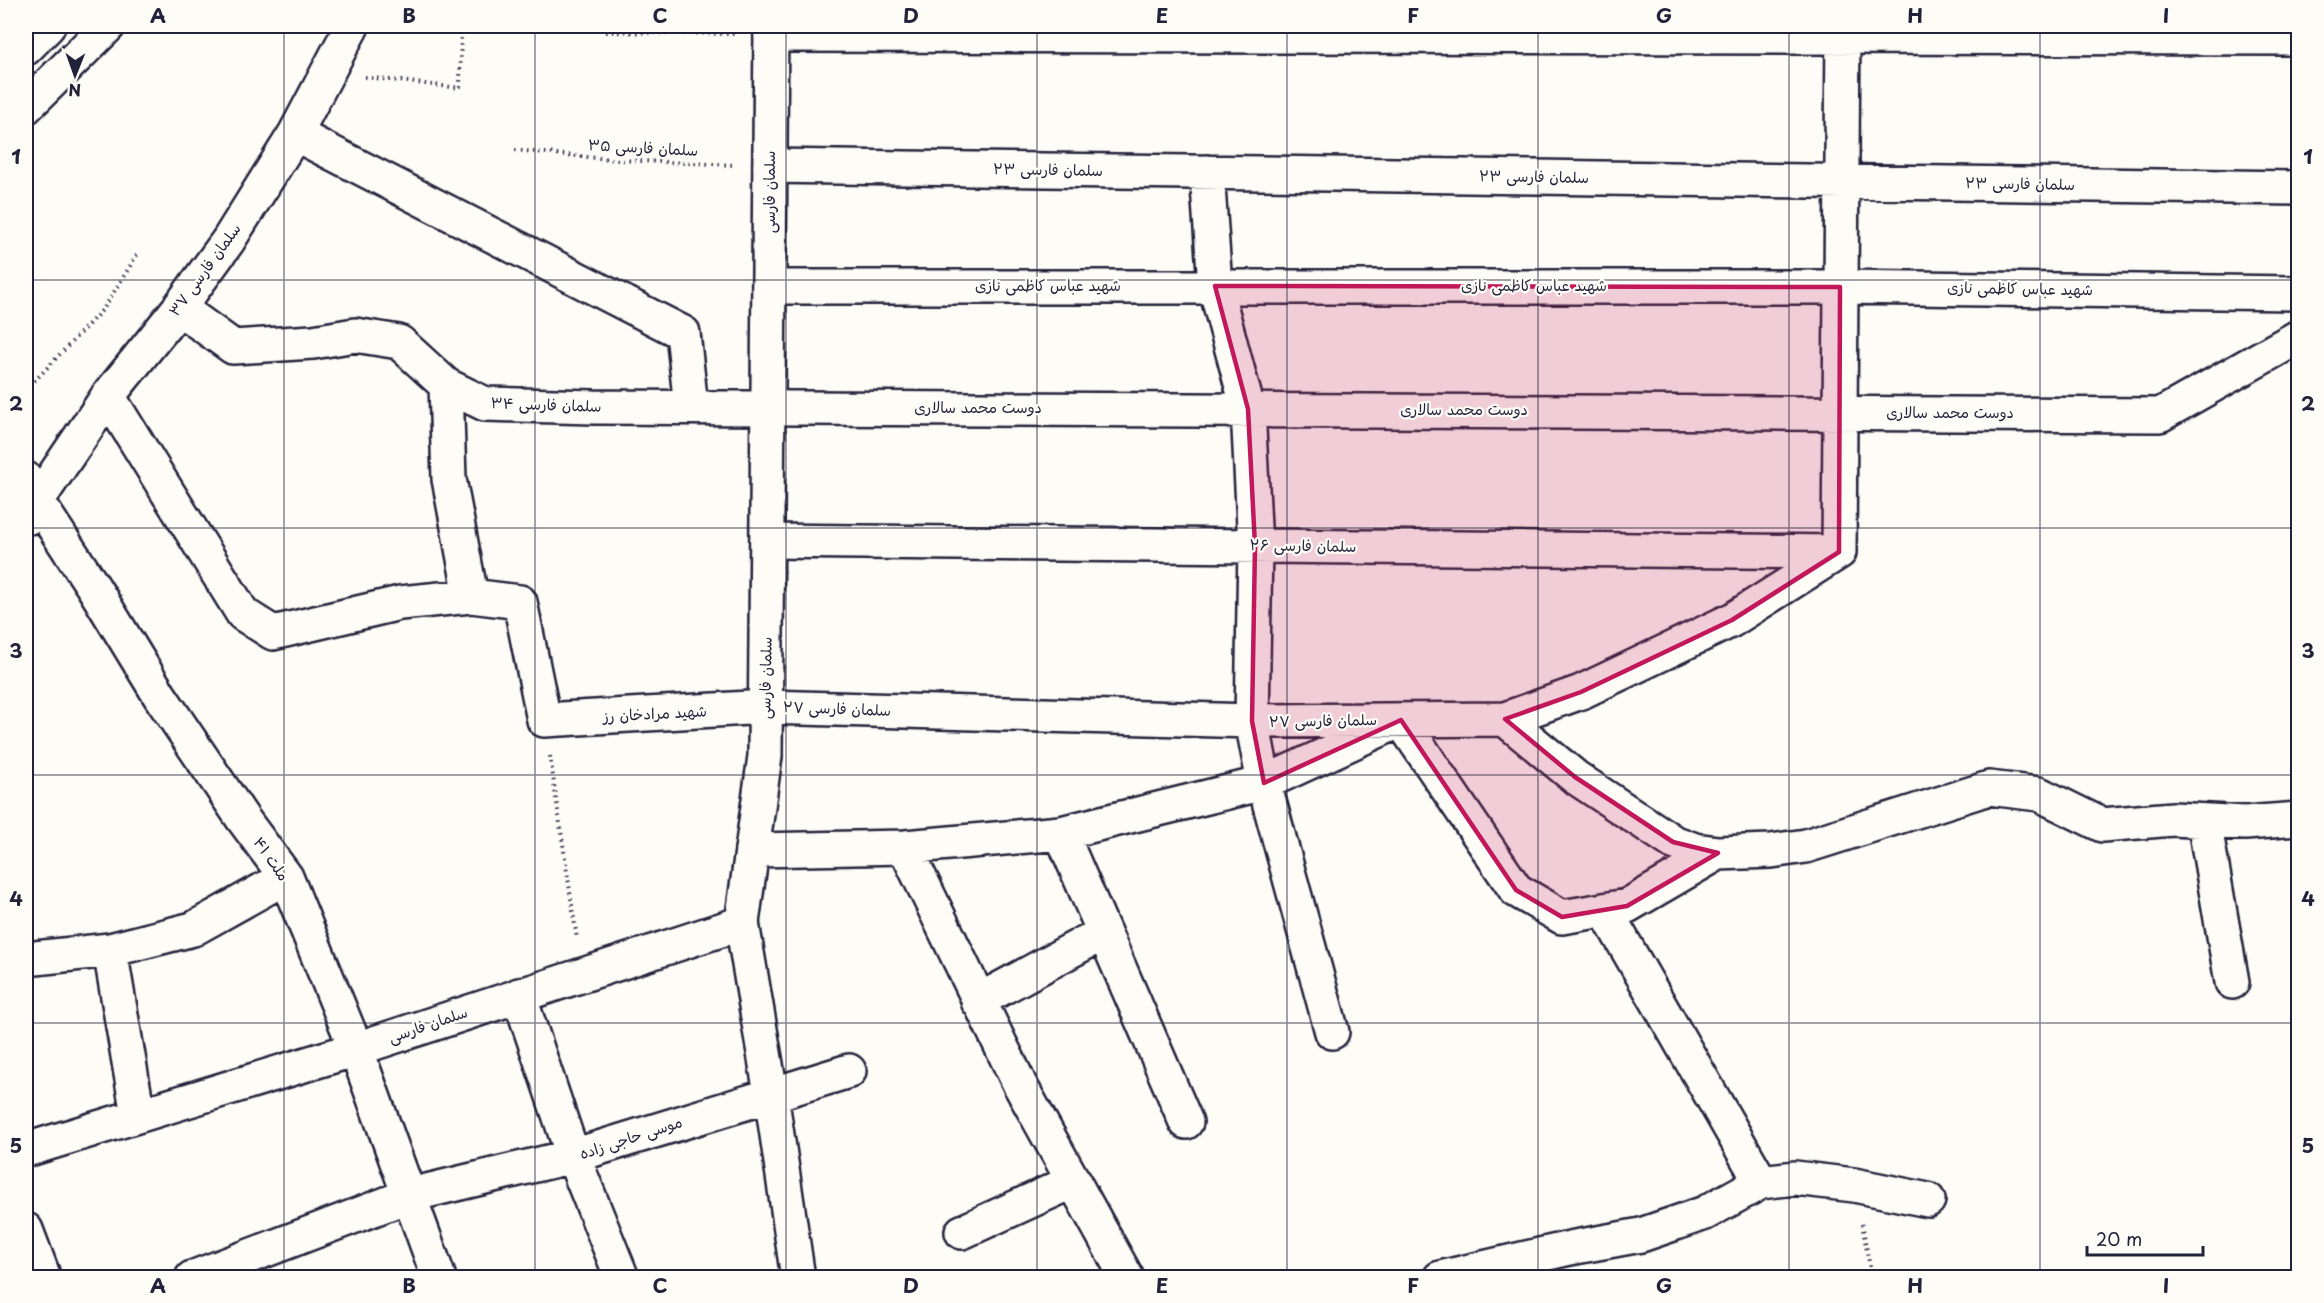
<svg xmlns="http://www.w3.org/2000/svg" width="2324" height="1303" font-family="'Playpen Sans','Playpen Sans Arabic',sans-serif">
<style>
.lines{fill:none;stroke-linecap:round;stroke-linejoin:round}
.street-casing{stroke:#22223b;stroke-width:38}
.secondary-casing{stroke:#22223b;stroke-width:38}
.path{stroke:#22223b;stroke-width:4;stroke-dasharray:1.5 4.5;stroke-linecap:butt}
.street{stroke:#fdfcf7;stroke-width:33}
.secondary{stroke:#fdfcf7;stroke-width:33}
.marked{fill:#c2185b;fill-opacity:0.2;stroke:#c2185b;stroke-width:4.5;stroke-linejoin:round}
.grid{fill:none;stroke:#22223b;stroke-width:1.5;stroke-opacity:0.55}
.labels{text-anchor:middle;stroke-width:4.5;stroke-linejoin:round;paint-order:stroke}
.street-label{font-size:15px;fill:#22223b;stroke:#fdfcf7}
.neatline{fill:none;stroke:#22223b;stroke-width:2}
.grid-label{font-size:20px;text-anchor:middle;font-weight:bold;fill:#22223b}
</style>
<rect width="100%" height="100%" fill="#fdfcf7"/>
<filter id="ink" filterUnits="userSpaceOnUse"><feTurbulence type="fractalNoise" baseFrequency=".0167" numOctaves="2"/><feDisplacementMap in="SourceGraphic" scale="12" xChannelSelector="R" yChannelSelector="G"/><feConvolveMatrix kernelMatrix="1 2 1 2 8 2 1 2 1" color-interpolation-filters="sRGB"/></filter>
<g filter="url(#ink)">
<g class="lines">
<!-- street casing -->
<g class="street-casing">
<path id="street" d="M771,35L2298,38
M295,134L683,333L691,407
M770,166L2298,188
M1207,172L1215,286L1248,409L1255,546L1252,721L1264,783L1332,1032
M769,287H1840L2298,293
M179,308L233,347L313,342L355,335L399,342L446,385L485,404L594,407L2160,415L2298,337
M446,385L449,479L471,596
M108,396L243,614L273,633L400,603L471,596L520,602L544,720L766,707L1252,721L1505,719L1581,692L1732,620L1839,552
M26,479L37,501L94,588L160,696L243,819L286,877L356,1049L439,1278
M29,517L37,501L108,396L179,308L228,241L295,134L352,26
M767,541L1839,552
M1839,552L1843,26
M1505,719L1575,777L1673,842L1695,850L1718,853L1771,851L1806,846L1989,788L2039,794L2102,825L2173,819L2245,823L2298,819
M2204,821L2232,982
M1061,833L1186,1122
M905,847L1020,1085L1127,1278
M752,850L905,847L1061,833L1264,783L1401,720L1516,890L1562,917L1627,906L1718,853
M1605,910L1761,1182
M742,923L771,1094L798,1278
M110,950L138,1115
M26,959L110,950L193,929L286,877
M519,995L573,1156L622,1278
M978,1001L1103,933
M26,1150L356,1049
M26,1230L44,1278
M962,1232L1074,1181
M192,1278L410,1195L573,1156L849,1071
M1440,1278L1570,1248L1641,1235L1705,1213L1761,1182L1795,1178L1854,1185L1928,1200"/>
</g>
<!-- secondary casing -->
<g class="secondary-casing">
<path id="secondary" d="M26,48L48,26
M26,107L108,26
M356,1049L742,923L765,756L771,26"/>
</g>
<!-- path -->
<path class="path" d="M606,32L734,34
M365,77L460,88L461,26
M515,150L619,160L735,165
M26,390L104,308L137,255
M550,756L577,939
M1862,1224L1872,1278"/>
<!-- street -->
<use href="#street" class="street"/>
<!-- secondary -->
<use href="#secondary" class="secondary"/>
</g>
</g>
<!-- marked area -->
<path class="marked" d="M1215,286L1840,287L1839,552L1732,620L1581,692L1505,719L1575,777L1673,842L1718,853L1627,906L1562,917L1516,890L1401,720L1264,783L1252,721L1255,546L1248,409Z"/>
<!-- grid -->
<path class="grid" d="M284,26V1278M535,26V1278M786,26V1278M1037,26V1278M1287,26V1278M1538,26V1278M1789,26V1278M2040,26V1278M26,280H2298M26,528H2298M26,775H2298M26,1023H2298"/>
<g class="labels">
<!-- street labels -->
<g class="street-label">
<text transform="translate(643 148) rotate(3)" y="5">سلمان فارسی ۳۵</text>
<text transform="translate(1048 170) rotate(1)" y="5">سلمان فارسی ۲۳</text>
<text transform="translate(1534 177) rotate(1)" y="5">سلمان فارسی ۲۳</text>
<text transform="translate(2020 184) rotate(1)" y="5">سلمان فارسی ۲۳</text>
<text transform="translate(770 192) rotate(-90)" y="5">سلمان فارسی</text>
<text transform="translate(205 270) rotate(-54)" y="5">سلمان فارسی ۳۷</text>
<text x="1048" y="291">شهید عباس کاظمی نازی</text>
<text x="1534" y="291">شهید عباس کاظمی نازی</text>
<text transform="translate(2020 289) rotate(1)" y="5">شهید عباس کاظمی نازی</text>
<text transform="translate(546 405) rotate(2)" y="5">سلمان فارسی ۳۴</text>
<text x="978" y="413">دوست محمد سالاری</text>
<text x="1464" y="415">دوست محمد سالاری</text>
<text x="1950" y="418">دوست محمد سالاری</text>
<text transform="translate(1303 546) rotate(1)" y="5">سلمان فارسی ۲۶</text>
<text transform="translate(766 678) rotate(-89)" y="5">سلمان فارسی</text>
<text transform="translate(837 709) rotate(2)" y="5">سلمان فارسی ۲۷</text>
<text transform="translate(655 714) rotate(-3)" y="5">شهید مرادخان رز</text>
<text transform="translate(1323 721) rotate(-1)" y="5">سلمان فارسی ۲۷</text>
<text transform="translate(271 859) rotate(55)" y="5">ملت ۴۱</text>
<text transform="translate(428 1025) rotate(-19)" y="5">سلمان فارسی</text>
<text transform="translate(631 1138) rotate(-18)" y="5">موسی حاجی زاده</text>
</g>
</g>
<!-- margin -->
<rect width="2324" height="1303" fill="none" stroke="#fdfcf7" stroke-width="66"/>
<!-- north arrow -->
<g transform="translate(75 75) rotate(181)" stroke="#fdfcf7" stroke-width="4.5" paint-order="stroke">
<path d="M0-4.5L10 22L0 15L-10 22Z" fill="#22223b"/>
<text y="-9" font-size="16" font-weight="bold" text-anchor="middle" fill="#22223b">N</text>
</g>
<!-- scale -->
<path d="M2087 1246v9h116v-9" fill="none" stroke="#22223b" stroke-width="3"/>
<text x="2096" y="1246" font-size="18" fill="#22223b" stroke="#fdfcf7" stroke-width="4.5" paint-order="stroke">20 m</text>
<rect x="33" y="33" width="2258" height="1237" class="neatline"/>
<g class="grid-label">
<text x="158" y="23">A</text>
<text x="409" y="23">B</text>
<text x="660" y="23">C</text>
<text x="911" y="23">D</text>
<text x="1162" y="23">E</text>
<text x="1413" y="23">F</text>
<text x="1664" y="23">G</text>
<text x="1915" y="23">H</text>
<text x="2166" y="23">I</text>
<text x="16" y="164">1</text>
<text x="2308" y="164">1</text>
<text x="16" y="411">2</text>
<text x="2308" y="411">2</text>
<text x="16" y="658">3</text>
<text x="2308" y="658">3</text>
<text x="16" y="906">4</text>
<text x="2308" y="906">4</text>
<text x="16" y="1153">5</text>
<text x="2308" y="1153">5</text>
<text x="158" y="1293">A</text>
<text x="409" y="1293">B</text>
<text x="660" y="1293">C</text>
<text x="911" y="1293">D</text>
<text x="1162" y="1293">E</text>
<text x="1413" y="1293">F</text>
<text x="1664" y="1293">G</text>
<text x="1915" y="1293">H</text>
<text x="2166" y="1293">I</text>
</g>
</svg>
